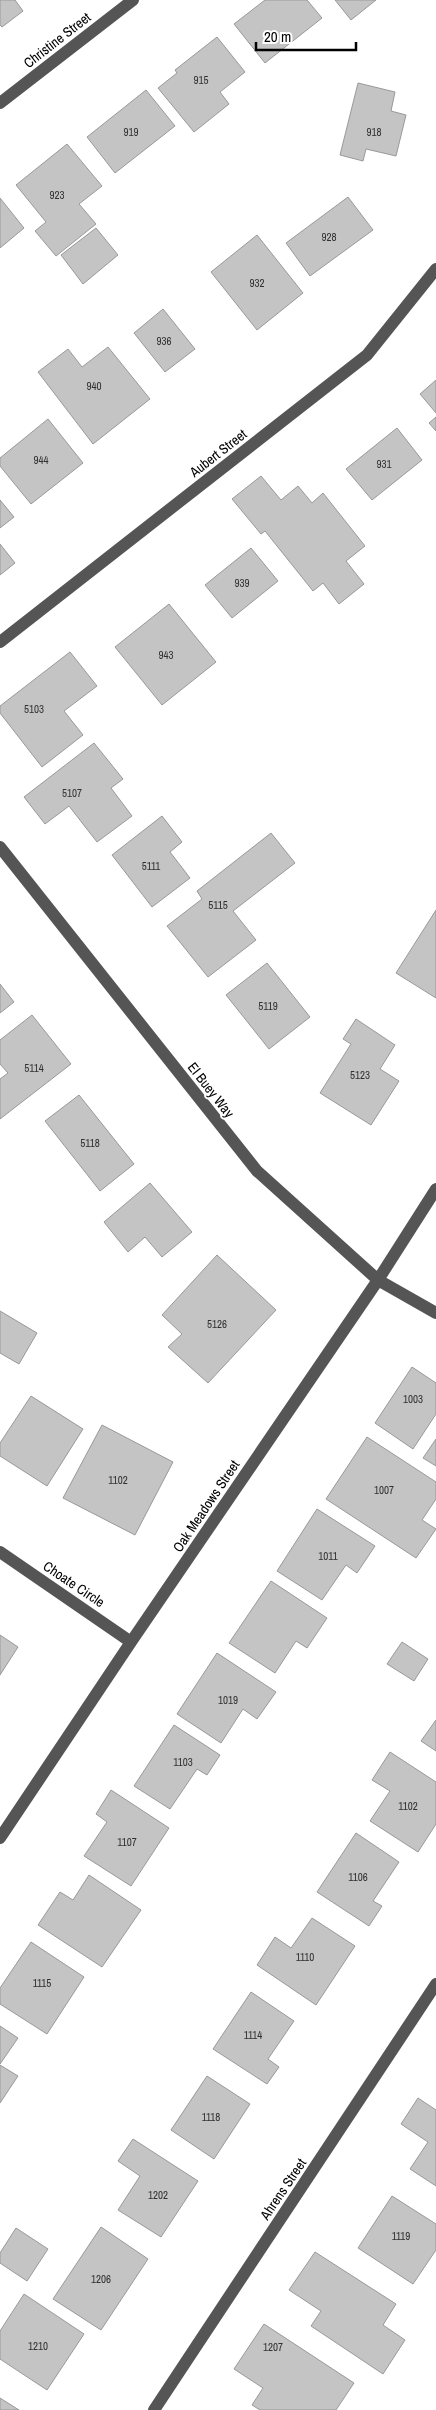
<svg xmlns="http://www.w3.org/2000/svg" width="436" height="2410" font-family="'Archivo Narrow',sans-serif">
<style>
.building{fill:#c4c4c4;stroke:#999}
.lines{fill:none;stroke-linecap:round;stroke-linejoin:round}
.minor{stroke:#555;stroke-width:12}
.labels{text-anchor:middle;stroke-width:4;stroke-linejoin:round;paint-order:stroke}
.number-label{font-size:11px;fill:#313131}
.street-label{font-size:14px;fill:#000;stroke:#fff}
</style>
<rect width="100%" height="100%" fill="#fff"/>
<!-- building -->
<path class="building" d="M0,0H15L23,11L2,27L0,25Z
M265,0H307L322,18L265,63L234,24Z
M335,0H376L351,20Z
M217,37L245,72L220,92L229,104L194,132L158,88L177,73L175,70Z
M358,83L395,92L391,111L406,115L396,156L366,149L363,161L340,155Z
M146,90L175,126L115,173L87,137Z
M67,144L102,186L79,204L96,224L56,256L35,231L46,222L16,185Z
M348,197L373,230L310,276L286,243Z
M0,198L24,228L0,248Z
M96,228L118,255L83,284L61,255Z
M257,235L303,293L257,330L211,272Z
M163,309L195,349L165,372L134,333Z
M108,347L150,399L93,444L38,372L68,349L82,367Z
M436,380V413L420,394Z
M436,417V431L429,423Z
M48,419L83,463L31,504L0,466V458Z
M397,428L422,460L372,500L346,469Z
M261,476L281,500L298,486L312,503L323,493L365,546L346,561L364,584L339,604L323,583L313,591L265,531L261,534L232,499Z
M0,500L14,517L0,528Z
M0,544L15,563L0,575Z
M251,548L278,581L232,618L205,585Z
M169,604L216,662L162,705L115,647Z
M70,652L97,686L64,711L83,735L42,767L0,713V706Z
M94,743L123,779L111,788L132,816L97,842L69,806L45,824L24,797Z
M162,816L182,842L170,852L190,878L152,907L112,855Z
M271,833L295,863L233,911L256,940L208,977L167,926L202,899L197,891Z
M436,910V998L396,973Z
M267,963L310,1017L269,1049L226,995Z
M0,984L14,1002L0,1013Z
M32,1015L71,1064L0,1119V1079L8,1073L0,1064V1040Z
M356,1019L395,1045L380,1069L399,1081L371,1125L320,1093L351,1044L343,1039Z
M79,1095L134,1164L100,1191L45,1121Z
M150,1183L192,1232L162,1257L145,1237L128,1252L104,1222Z
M217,1255L276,1310L208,1383L168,1347L182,1334L162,1315Z
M0,1311L37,1333L19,1364L0,1353Z
M412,1367L436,1383V1414L413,1449L375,1423Z
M31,1396L83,1429L47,1486L0,1456V1443Z
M102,1425L173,1462L135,1535L63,1498Z
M367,1437L436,1482V1499L422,1520L436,1529L416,1558L326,1499Z
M436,1439V1466L423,1458Z
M317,1509L375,1546L357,1573L346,1565L322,1600L277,1571Z
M271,1581L327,1618L307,1648L296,1641L275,1673L229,1643Z
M0,1635L18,1647L0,1675Z
M402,1642L428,1659L414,1681L387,1664Z
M217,1653L276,1692L257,1719L243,1709L221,1743L177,1714Z
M436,1720V1751L421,1741Z
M174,1725L220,1755L207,1775L197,1769L170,1809L134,1786Z
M390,1752L436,1782V1824L418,1852L370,1821L390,1791L372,1780Z
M111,1790L169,1828L131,1886L84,1856L107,1822L96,1814Z
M356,1833L399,1862L373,1901L382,1906L369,1926L317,1892Z
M89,1875L141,1910L102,1967L38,1925L60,1892L73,1900Z
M312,1918L355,1946L316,2005L257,1965L275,1937L291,1948Z
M31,1942L84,1977L47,2034L0,2004V1988Z
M251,1992L294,2021L268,2059L279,2067L267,2084L213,2049Z
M0,2026L18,2038L0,2064Z
M0,2065L18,2076L0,2103Z
M207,2076L250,2104L214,2159L171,2130Z
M418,2098L436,2110V2186L410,2169L428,2142L401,2124Z
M133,2139L198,2181L161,2237L118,2210L140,2176L118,2161Z
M392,2196L436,2224V2250L413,2284L358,2248Z
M101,2227L148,2259L101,2330L53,2299Z
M16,2228L48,2249L27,2281L0,2263V2253Z
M315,2252L396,2304L383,2325L405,2340L383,2374L311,2326L321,2311L289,2290Z
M24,2294L84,2334L47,2390L0,2359V2331Z
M264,2324L354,2383L336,2410H260L252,2405L263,2388L234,2369Z
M0,2398L19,2410H0Z"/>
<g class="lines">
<!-- minor -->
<path class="minor" d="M0,103L133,0
M0,642L367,355L436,269
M0,847L257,1171L378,1280L436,1313
M0,1552L131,1642
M0,1838L131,1642L378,1280L436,1189
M154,2410L436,1984"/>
</g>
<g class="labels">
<!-- number labels -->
<g class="number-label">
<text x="201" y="84">915</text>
<text x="131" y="136">919</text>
<text x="374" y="136">918</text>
<text x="57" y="199">923</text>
<text x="329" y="241">928</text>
<text x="257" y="287">932</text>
<text x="164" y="345">936</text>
<text x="94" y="390">940</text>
<text x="41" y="464">944</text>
<text x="384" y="468">931</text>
<text x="242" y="587">939</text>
<text x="166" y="659">943</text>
<text x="34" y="713">5103</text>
<text x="72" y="797">5107</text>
<text x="151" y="870">5111</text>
<text x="218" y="909">5115</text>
<text x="268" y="1010">5119</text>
<text x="34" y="1072">5114</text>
<text x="360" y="1079">5123</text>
<text x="90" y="1147">5118</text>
<text x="217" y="1328">5126</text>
<text x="413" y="1403">1003</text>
<text x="118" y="1484">1102</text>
<text x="384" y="1494">1007</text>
<text x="328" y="1560">1011</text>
<text x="228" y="1704">1019</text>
<text x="183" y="1766">1103</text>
<text x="408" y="1810">1102</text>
<text x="127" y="1846">1107</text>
<text x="358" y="1881">1106</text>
<text x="305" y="1961">1110</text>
<text x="42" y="1987">1115</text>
<text x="253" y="2039">1114</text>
<text x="211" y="2121">1118</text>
<text x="158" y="2199">1202</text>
<text x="401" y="2240">1119</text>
<text x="101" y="2283">1206</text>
<text x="38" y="2350">1210</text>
<text x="273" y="2351">1207</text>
</g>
<!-- street labels -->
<g class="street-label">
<text transform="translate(57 40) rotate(-38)" y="5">Christine Street</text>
<text transform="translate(218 453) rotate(-38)" y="5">Aubert Street</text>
<text transform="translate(211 1090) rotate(52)" y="5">El Buey Way</text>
<text transform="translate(206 1506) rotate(-56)" y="5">Oak Meadows Street</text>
<text transform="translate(74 1584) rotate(34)" y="5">Choate Circle</text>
<text transform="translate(283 2189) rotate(-56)" y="5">Ahrens Street</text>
</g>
</g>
<!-- scale -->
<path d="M256 42v8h100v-8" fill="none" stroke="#000000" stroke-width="2.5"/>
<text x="264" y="42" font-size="15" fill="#000000" stroke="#ffffff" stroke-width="4" paint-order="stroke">20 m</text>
</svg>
